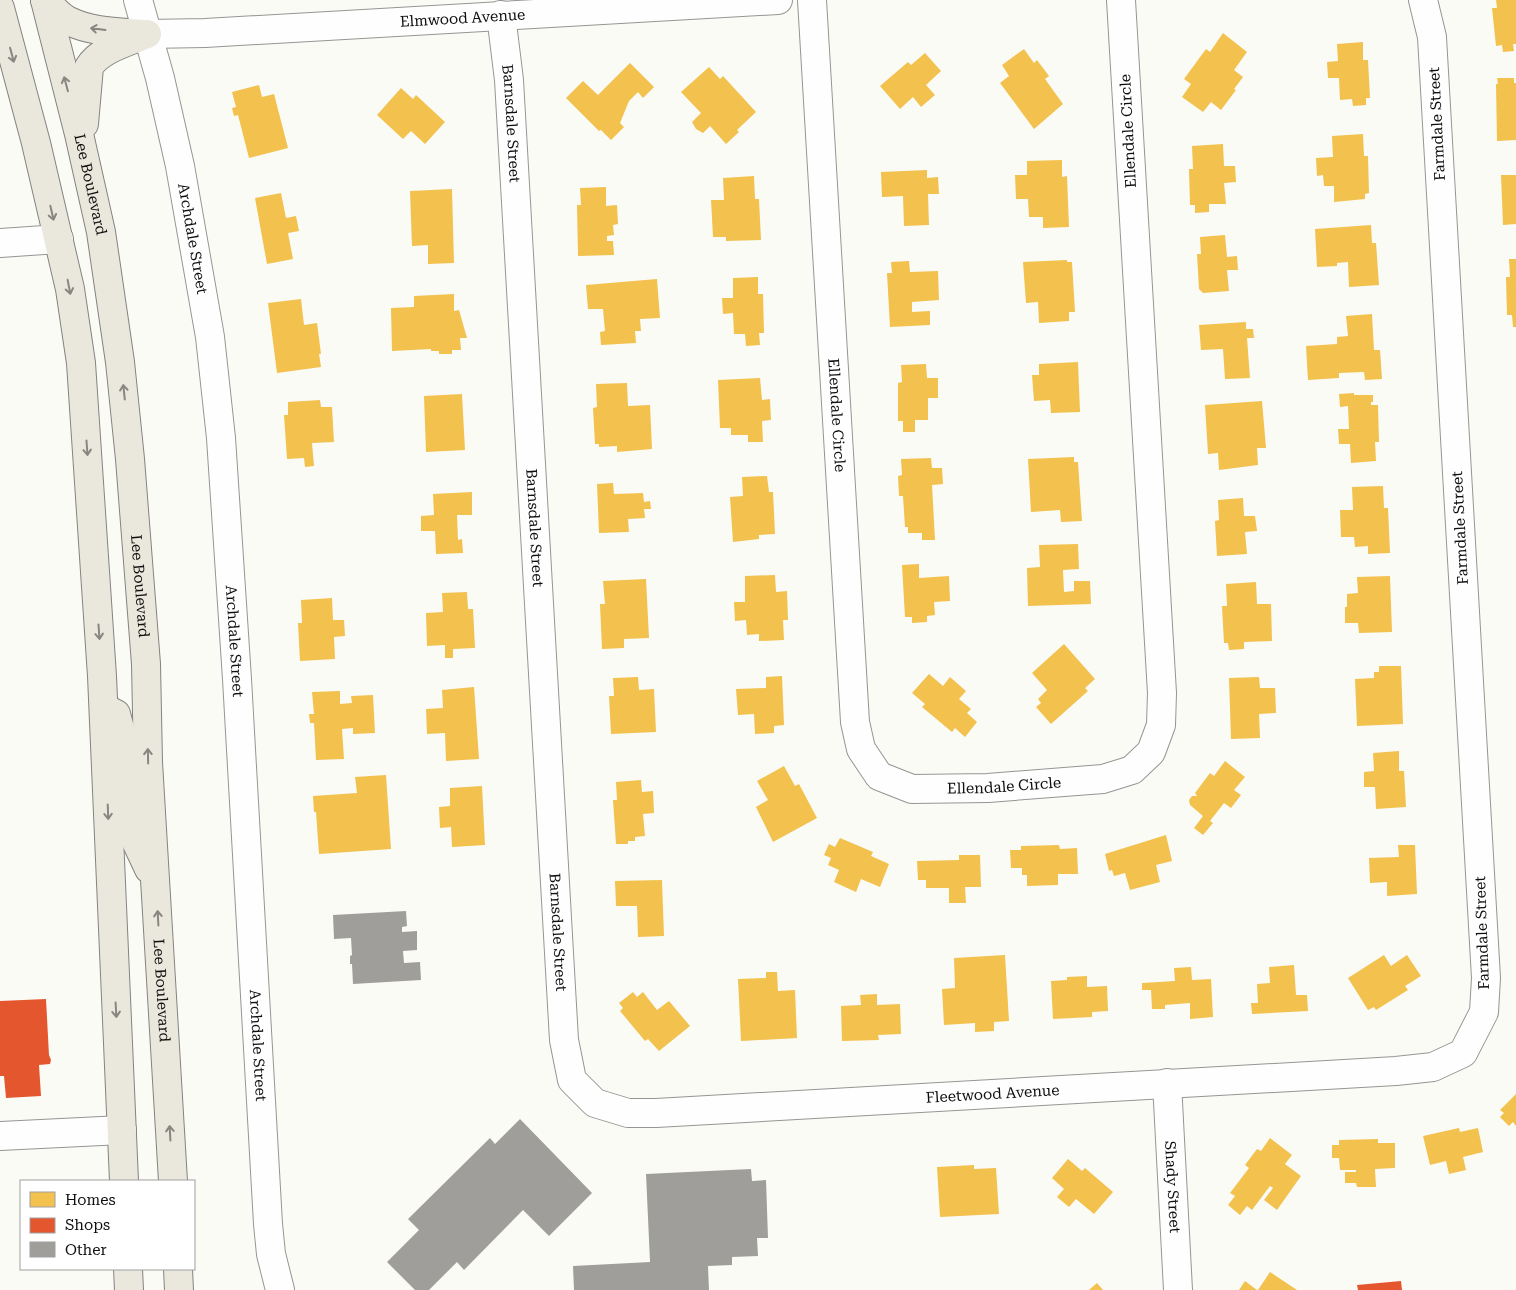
<svg xmlns="http://www.w3.org/2000/svg" width="1516" height="1290" font-family="'Roboto Serif',serif">
<style>
.homes{fill:#f2c14e}
.shops{fill:#e4572e}
.building{fill:#9f9e9b}
.lines{fill:none;stroke-linecap:round;stroke-linejoin:round}
.minor-casing{stroke:#959593;stroke-width:30}
.major-casing{stroke:#838380;stroke-width:30}
.minor{stroke:#fefefe;stroke-width:28}
.major{stroke:#eae8dc;stroke-width:28}
.oneway{stroke:#878680}
.labels{text-anchor:middle;stroke-width:5;stroke-linejoin:round;paint-order:stroke}
.street-label{font-size:15px;fill:#0f0f0f;stroke:#fff}
</style>
<rect width="100%" height="100%" fill="#fbfbf6"/>
<!-- homes -->
<path class="homes" d="M1496,0H1516V44H1513L1514,51L1503,52L1502,45L1496,46L1492,8H1497Z
M1223,33L1247,52L1234,70L1243,77L1234,89L1236,90L1221,110L1211,102L1203,112L1182,97L1191,84L1184,79L1206,49L1210,52Z
M1363,42V60H1368L1370,98H1366V105L1353,106L1352,99L1340,100L1339,78H1328L1327,62L1338,61L1337,44Z
M1024,49L1034,63L1037,60L1049,76L1045,79L1063,104L1034,129L1000,83L1009,76L1002,65Z
M925,53L941,71L926,85L935,95L921,107L913,97L900,109L880,86L908,62L911,65Z
M630,63L654,87L643,98L638,92L629,101L620,123L624,127L611,140L601,130L599,131L566,98L583,81L598,95Z
M709,67L720,79L723,76L756,112L737,130L739,132L726,144L710,126L703,133L696,129L692,122L701,113L681,92Z
M1497,78H1514V83H1516V140L1497,141L1496,84H1498Z
M259,85L262,97L274,94L288,148L249,158L238,115L234,116L232,108L236,107L232,92Z
M401,88L413,99L416,95L445,122L425,144L411,131L403,139L377,115Z
M1363,134L1364,156H1368L1369,193L1365,194V199L1334,202V186H1324L1323,175L1317,176L1316,158L1333,157L1332,136Z
M1223,144L1224,166H1235L1236,182L1224,183L1226,204H1209V212L1195,213V205H1190L1189,169H1193L1192,146Z
M1062,160V177L1067,176L1069,227L1043,228V217H1029L1028,199H1016L1015,175H1027V161Z
M927,170V178L938,177L939,194H928L929,225L904,226L903,196L882,197L881,172Z
M1501,175H1516V224L1503,225Z
M754,176L755,199H759L761,240L726,241V237H713L711,200H724L723,178Z
M606,187V206L617,205L618,224L613,225L614,235L607,236V241H613L614,255L578,256L577,205H581L580,188Z
M452,189L454,263L428,264V245L412,246L410,191Z
M281,193L286,218L296,216L299,231L288,233L293,259L267,264L255,198Z
M1371,225L1372,243H1376L1379,285L1349,287L1348,262L1337,263V266L1317,267L1315,229Z
M1225,235L1227,257L1237,256L1238,270H1227L1229,291L1203,293L1199,289L1197,254H1201L1200,237Z
M1509,259H1516V327H1513L1512,315H1507L1506,277H1510Z
M1067,260V262H1072L1075,312H1069V321L1039,323L1038,302L1026,303L1023,262Z
M909,261L910,272L938,271L939,300L912,302V312L930,311V325L890,327L887,273H892L891,262Z
M758,277V294H763L764,333H759L760,345L746,346L745,334H734L733,313L723,314L722,298H733V278Z
M657,279L660,318L640,319L641,331H635L636,343L601,345L600,332L605,331L603,309H588L586,285Z
M454,294V311L459,310L467,338H460L461,350H452V354H439V351H431V349L392,351L391,308L414,307V296Z
M301,299L304,325L317,323L321,354H319L321,367L277,373L268,303Z
M1372,314L1374,350H1380L1382,379L1365,380L1364,372L1339,373V378L1308,380L1306,346L1337,344V337L1348,336L1346,316Z
M1246,322V329H1253L1254,338H1247L1250,378L1225,379L1223,349L1201,350L1199,325Z
M1078,362L1080,412L1051,413L1050,400L1034,401L1032,375H1039V364Z
M926,364L927,378H938V398H928V420H915V432H903V421H898V383L902,382L901,365Z
M760,378L762,400L770,399L771,420L762,421L763,442H748V435H731V428H720L718,380Z
M627,383L628,406L650,405L652,449L617,452V446L599,447V444H595L593,408L597,407L596,384Z
M1354,393V395H1373V402H1371V405H1378L1379,442H1375L1376,461L1351,463L1350,444H1339L1338,429H1349L1348,406L1340,407L1339,394Z
M462,394L465,450L426,452L424,396Z
M320,400L321,407H332L334,442L312,443L314,466L305,467L304,458L287,459L284,415H288V402Z
M1262,401L1266,448H1257L1258,465L1219,470L1218,453L1208,454L1205,405Z
M1074,457V462H1078L1082,521L1061,522L1060,510L1031,512L1028,459Z
M931,458L932,468H942L943,484L932,485L935,540H922V533H908V527H905L903,496H899L898,476L902,475L901,459Z
M767,476L769,492H773L775,534L759,535V539L733,542L730,497L743,496L742,477Z
M613,483L614,494L643,493L644,502L650,501L651,509H644L645,518L628,519L629,532L599,533L597,484Z
M1383,486L1384,508H1388L1390,553L1368,554V546L1355,547L1354,537H1341L1340,510H1353L1352,487Z
M472,492V515H457L458,540L462,539L463,553L436,554L435,531H421V516L434,515L433,494Z
M1243,498L1244,516H1255L1257,531L1245,532L1247,554L1217,556L1215,521L1219,520L1218,500Z
M1078,544L1079,569L1063,570L1064,592L1074,591V581H1090L1091,604L1028,606L1027,568L1040,567L1039,545Z
M919,564V578L949,576L950,601L934,602L935,615L927,616V622L912,623V617H905L902,565Z
M775,575L776,592L787,591L788,620H783L784,640L759,641V634L747,635L746,620L735,621L734,602H745V576Z
M1390,576L1392,632L1359,633L1358,623H1345V607H1347V594L1358,593L1357,577Z
M646,579L649,638L624,639V648L602,649L600,604H605L603,581Z
M1256,582L1257,604H1271L1272,641L1244,642V649L1229,650L1228,643H1224L1222,606H1227L1226,584Z
M467,592L468,609H473L475,648L453,649V658H445V645L427,646L426,613L443,612L442,593Z
M332,598L333,620H344L345,636L334,637L335,659L300,661L298,623H302L301,600Z
M1064,644L1095,679L1085,688L1088,691L1051,724L1036,707L1041,703L1038,699L1047,690L1032,673Z
M1379,666H1401L1403,724L1357,726L1355,679L1374,678V672H1379Z
M929,674L943,686L950,677L966,691L959,699L971,709L967,713L977,722L965,737L955,728L952,732L922,707L925,704L912,693Z
M782,676L784,725L774,726V733L755,734L754,714L738,715L736,689L766,688V677Z
M638,677L639,690L654,689L656,732L611,734L609,696H614L613,678Z
M1259,677L1260,688H1275L1276,713L1259,714L1260,738L1231,739L1229,678Z
M474,687L479,759L446,761L445,733L427,734L426,709L443,708L442,690Z
M340,691V704L352,703L351,696L373,695L375,733L353,734V728L342,729L344,759L316,760L314,723H310L309,714H314L312,692Z
M1399,751V771H1404L1406,807L1376,809L1375,787H1364V772L1374,771L1373,753Z
M1225,761L1245,777L1234,790L1241,795L1231,808L1224,803L1210,821L1213,823L1203,835L1194,828L1203,816L1190,805L1189,800L1192,796H1197L1195,793L1210,773L1214,776Z
M784,766L795,786L799,784L817,818L773,842L756,807L768,800L757,781Z
M386,775L391,849L319,854L316,812H314L313,796L357,793L355,777Z
M641,780L642,792L653,791L654,813L643,814L645,836L635,837V841H628V844H616L613,800H617L616,782Z
M482,786L485,845L452,847L451,827L440,828L439,807L450,806V788Z
M1166,835L1172,861L1156,865L1160,882L1130,890L1125,873L1114,876L1112,870L1109,871L1105,854Z
M840,838L873,852L871,856L889,864L880,887L861,879L856,892L834,882L839,870L828,865L831,858L824,855L829,844L835,847Z
M1059,845L1060,849L1077,848L1078,874H1058V885L1027,886V875H1022V868H1011L1010,850H1021V846Z
M1398,845H1415L1417,894L1387,896V882L1370,883L1369,858L1399,857Z
M959,855H980L981,887H965L966,903H949V888H926V880H918L917,861L959,860Z
M662,880L664,936L638,937L637,906H616L615,881Z
M1005,955L1009,1021L994,1022V1031L975,1032V1023L944,1025L942,989L955,988L954,958Z
M1384,955L1391,966L1407,955L1421,976L1405,986L1408,990L1376,1010L1374,1007L1368,1010L1348,978Z
M1294,965L1296,995H1307L1308,1011L1252,1014L1251,1003H1258L1257,984L1270,983L1269,967Z
M1191,967L1192,980L1211,979L1213,1017L1190,1019V1003L1165,1005V1009H1152L1151,990H1142V983L1175,981L1174,968Z
M766,972H777L778,991L795,990L797,1038L741,1041L738,979L766,978Z
M1087,976V987L1107,986L1108,1011L1092,1012V1017L1053,1019L1051,981L1067,980V977Z
M633,992L637,997L643,992L657,1010L669,1001L690,1026L659,1051L648,1039L645,1041L620,1011L623,1008L619,1003Z
M877,994V1005L900,1004L901,1034L878,1035L879,1040L842,1041L841,1006L861,1005L860,995Z
M1516,1094V1126L1513,1122L1509,1126L1500,1117L1504,1113L1500,1110Z
M1459,1128L1460,1132L1478,1128L1483,1152L1463,1157L1466,1170L1449,1174L1446,1161L1430,1165L1423,1136Z
M1270,1138L1292,1155L1285,1164L1301,1176L1277,1210L1264,1200L1273,1188L1270,1186L1252,1210L1247,1206L1240,1215L1228,1205L1235,1196L1230,1193L1249,1168L1245,1165L1257,1149L1261,1151Z
M1378,1139V1143H1395V1168L1375,1169L1376,1187H1357L1356,1183H1345V1172H1356V1170H1340L1339,1158H1332V1145H1339V1140Z
M1068,1159L1082,1171L1085,1168L1113,1192L1094,1214L1076,1199L1069,1207L1057,1197L1064,1189L1052,1178Z
M974,1165V1169L996,1168L999,1214L940,1217L937,1167Z
M1270,1272L1297,1290H1258Z
M1245,1281L1257,1290H1239Z
M1097,1283L1103,1290H1089Z"/>
<!-- shops -->
<path class="shops" d="M46,999L49,1055L51,1060L50,1064L39,1065L41,1096L6,1098L4,1076H0V1001Z
M1401,1281L1402,1290H1358L1357,1285Z"/>
<!-- building -->
<path class="building" d="M406,911L407,926L402,927V932L417,931V950L403,951L404,963L420,962L421,980L353,984L352,964H350V956L352,955L351,938L334,939L333,915Z
M520,1119L592,1193L549,1236L523,1210L464,1270L457,1262L429,1290H415L387,1262L419,1230L408,1219L490,1138L495,1144Z
M751,1169L752,1181L766,1180L768,1238H757L758,1256L732,1257V1265L708,1266L709,1290H574L573,1266L650,1262L646,1174Z"/>
<g class="lines">
<!-- minor casing -->
<g class="minor-casing">
<g id="minor">
<path id="s1" d="M138,0L160,78L180,166L210,337L221,438L237,679L268,1224L271,1254L280,1290"/>
<path id="s2" d="M812,0L855,722L861,749L879,776L912,789L988,788L1103,779L1132,770L1151,752L1161,725L1162,693L1121,0"/>
<path id="s3" d="M501,15L509,80L564,1040L572,1080L595,1103L628,1113H656L1396,1071L1433,1067L1463,1053L1484,1012L1486,978L1432,37L1423,0"/>
<path id="s4" d="M147,34L205,33L778,0"/>
<path d="M0,243L59,239"/>
<path id="s5" d="M1167,1083L1178,1290"/>
<path d="M0,1136L122,1130"/>
</g>
</g>
<!-- major casing -->
<g class="major-casing">
<g id="major">
<path id="s6" d="M45,0L79,134L101,232L120,362L130,459L146,664L148,762L173,1181"/>
<path d="M45,0C52,7 60,17 69,21C91,32 118,32 143,34"/>
<path d="M0,8L36,143L70,289L81,363L102,676L124,1181"/>
<path d="M84,124L89,67C100,49 128,42 147,34"/>
<path d="M110,711L116,714L127,755L132,833L149,869"/>
<path d="M128,1269L129,1290"/>
<path d="M178,1269L179,1290"/>
</g>
</g>
<!-- minor -->
<use href="#minor" class="minor"/>
<!-- major -->
<use href="#major" class="major"/>
</g>
<!-- one-way arrows -->
<defs><path id="oneway-shaft" d="M-6 0H5M1.5-3L5.5 0L1.5 3" fill="none" stroke-width="1.6" stroke-linecap="round" stroke-linejoin="round" transform="scale(1.25)"/></defs>
<g class="oneway">
<use href="#oneway-shaft" transform="translate(98 29) rotate(-173)"/>
<use href="#oneway-shaft" transform="translate(12 55) rotate(75)"/>
<use href="#oneway-shaft" transform="translate(66 84) rotate(-105)"/>
<use href="#oneway-shaft" transform="translate(52 213) rotate(77)"/>
<use href="#oneway-shaft" transform="translate(69 287) rotate(79)"/>
<use href="#oneway-shaft" transform="translate(124 392) rotate(-96)"/>
<use href="#oneway-shaft" transform="translate(87 448) rotate(86)"/>
<use href="#oneway-shaft" transform="translate(99 632) rotate(86)"/>
<use href="#oneway-shaft" transform="translate(148 756) rotate(-91)"/>
<use href="#oneway-shaft" transform="translate(108 812) rotate(88)"/>
<use href="#oneway-shaft" transform="translate(158 918) rotate(-93)"/>
<use href="#oneway-shaft" transform="translate(116 1010) rotate(87)"/>
<use href="#oneway-shaft" transform="translate(170 1133) rotate(-93)"/>
</g>
<g class="labels">
<!-- street labels -->
<g class="street-label">
<text dy="5" stroke="none"><textPath href="#s4" startOffset="316">Elmwood Avenue</textPath></text>
<text dy="5" stroke="none"><textPath href="#s3" startOffset="109">Barnsdale Street</textPath></text>
<text transform="translate(1437 124) rotate(-93)" y="5">Farmdale Street</text>
<text transform="translate(1128 131) rotate(-93)" y="5">Ellendale Circle</text>
<text dy="5" stroke="none"><textPath href="#s6" startOffset="190">Lee Boulevard</textPath></text>
<text dy="5" stroke="none"><textPath href="#s1" startOffset="245">Archdale Street</textPath></text>
<text dy="5" stroke="none"><textPath href="#s2" startOffset="416">Ellendale Circle</textPath></text>
<text dy="5" stroke="none"><textPath href="#s3" startOffset="514">Barnsdale Street</textPath></text>
<text transform="translate(1460 528) rotate(-93)" y="5">Farmdale Street</text>
<text dy="5" stroke="none"><textPath href="#s6" startOffset="595">Lee Boulevard</textPath></text>
<text dy="5" stroke="none"><textPath href="#s1" startOffset="650">Archdale Street</textPath></text>
<text dy="5" stroke="none"><textPath href="#s2" startOffset="911">Ellendale Circle</textPath></text>
<text dy="5" stroke="none"><textPath href="#s3" startOffset="919">Barnsdale Street</textPath></text>
<text transform="translate(1482 933) rotate(-92)" y="5">Farmdale Street</text>
<text dy="5" stroke="none"><textPath href="#s6" startOffset="1000">Lee Boulevard</textPath></text>
<text dy="5" stroke="none"><textPath href="#s1" startOffset="1055">Archdale Street</textPath></text>
<text dy="5" stroke="none"><textPath href="#s3" startOffset="1500">Fleetwood Avenue</textPath></text>
<text dy="5" stroke="none"><textPath href="#s5" startOffset="104">Shady Street</textPath></text>
</g>
</g>
<!-- legend -->
<rect x="20" y="1180" width="175" height="90" fill="#ffffff" stroke="#9f9f9f"/>
<rect x="30" y="1192" width="25" height="15" fill="#f2c14e" stroke="#9f9f9f"/>
<text x="65" y="1205" font-size="15" fill="#0f0f0f">Homes</text>
<rect x="30" y="1218" width="25" height="15" fill="#e4572e" stroke="#9f9f9f"/>
<text x="65" y="1230" font-size="15" fill="#0f0f0f">Shops</text>
<rect x="30" y="1242" width="25" height="15" fill="#9f9e9b" stroke="#9f9f9f"/>
<text x="65" y="1255" font-size="15" fill="#0f0f0f">Other</text>
</svg>
